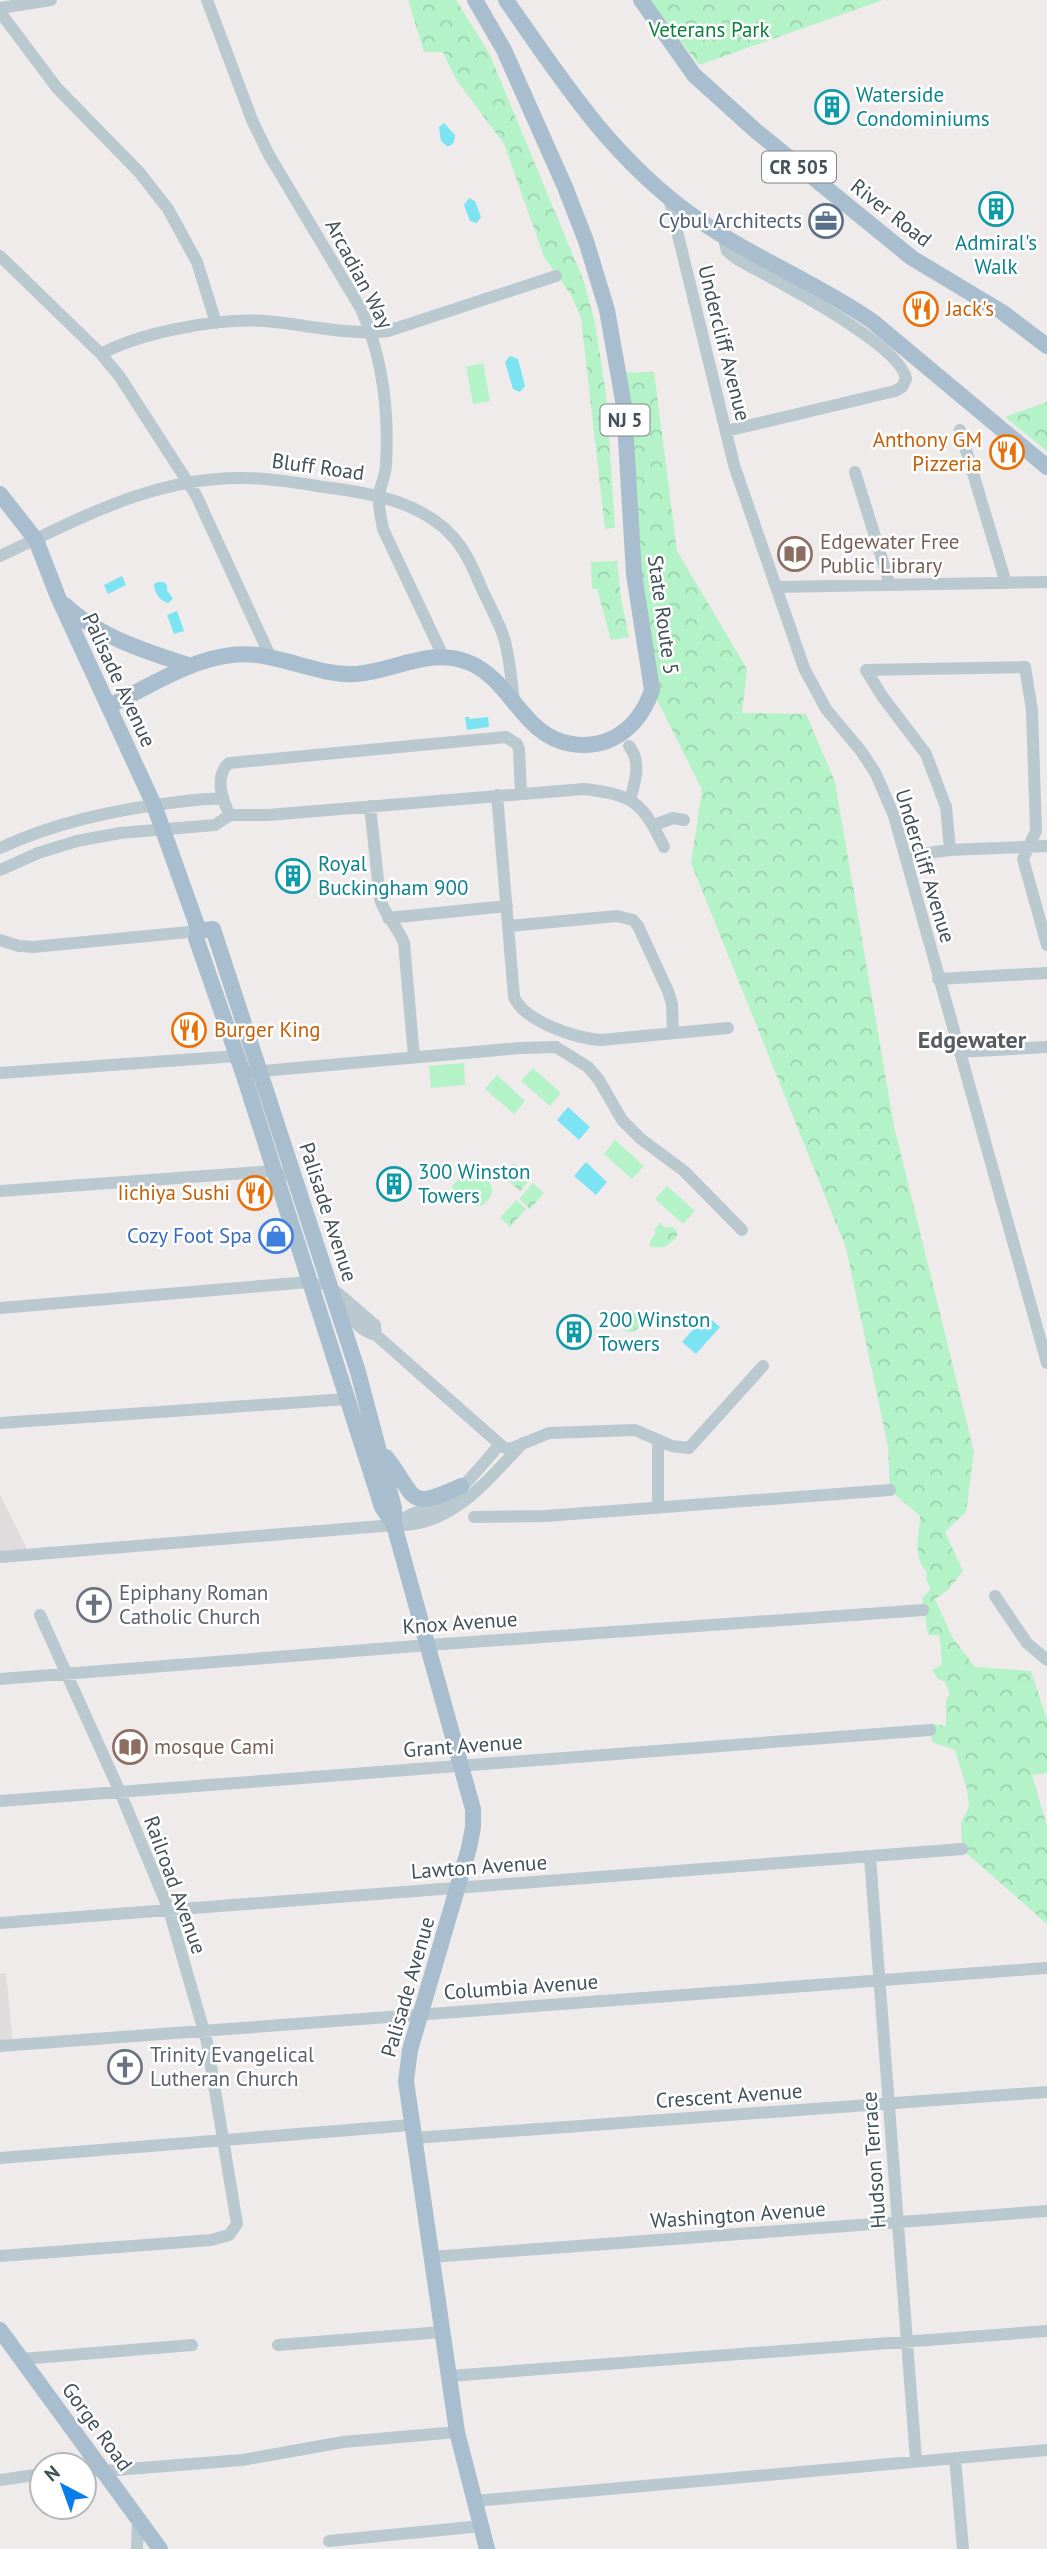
<svg xmlns="http://www.w3.org/2000/svg" width="1047" height="2549" font-family="'PT Sans',sans-serif">
<style>
.education{fill:#e0dcdd}
.forest{fill:url(#forest-crowns)}
.garden{fill:#b4f2c7}
.water{fill:#7ce3f3}
.lines{fill:none;stroke-linecap:round;stroke-linejoin:round}
.minor{stroke:#bac8d0;stroke-width:12}
.major{stroke:#a8bece;stroke-width:16}
.labels{text-anchor:middle;stroke-width:5;stroke-linejoin:round;paint-order:stroke}
.shield{fill:#fff;stroke:#7b858c;stroke-width:2}
.shield-label{font-size:19px;font-weight:bold;fill:#42515a}
.park-label{font-size:21px;fill:#0e803e;stroke:#fff}
.culture-label{font-size:21px;fill:#0d838f;stroke:#fff;text-anchor:start}
.street-label{font-size:21px;fill:#42515a;stroke:#fff}
.service-label{font-size:21px;fill:#4e5e75;stroke:#fff;text-anchor:end}
.food-label{font-size:21px;fill:#c56008;stroke:#fff;text-anchor:start}
.education-label{font-size:21px;fill:#785e54;stroke:#fff;text-anchor:start}
.shop-label{font-size:21px;fill:#366cbe;stroke:#fff;text-anchor:end}
.worship-label{font-size:21px;fill:#5b616d;stroke:#fff;text-anchor:start}
.quarter-label{font-size:24px;font-weight:bold;fill:#575c61;stroke:#fff}
</style>
<defs>
<pattern id="forest-crowns" width="20" height="18" patternUnits="userSpaceOnUse" patternTransform="scale(1.75)"><rect width="20" height="18" fill="#b4f2c7"/><path d="M2 6a3 3 0 1 1 6 0M12 15a3 3 0 1 1 6 0" fill="none" stroke="#9cd1ad"/></pattern>
</defs>
<rect width="100%" height="100%" fill="#efebeb"/>
<!-- education -->
<path class="education" d="M0,1495L30,1555L0,1557Z
M6,1973L13,2045L0,2046V1974Z"/>
<!-- forest -->
<path class="forest" d="M408,0H456L489,53L584,282L595,323L606,394L615,528L605,529L581,318L571,295L544,257L504,144L455,78L443,52H424Z
M648,0H883L699,65Z
M654,372L677,551L747,669L742,713L806,714L835,782L894,1126L974,1452L966,1512L945,1532L963,1571L948,1590L935,1599L952,1637L975,1667L1031,1671L1047,1720V1773L1032,1775L1047,1826V1924L962,1849L961,1823L969,1806L967,1789L955,1750L932,1742L930,1730L932,1724L946,1726V1700L950,1694L945,1682L938,1679L932,1670L942,1665L940,1638L937,1635H928L922,1598L931,1589L926,1579L927,1572C911,1557 920,1535 920,1516L890,1490L888,1447L846,1248L691,863L702,790L652,690L619,373Z
M1047,402V451L1005,417Z
M617,561L621,599L629,637L611,640L597,589H592L591,562Z
M514,1163L531,1178L520,1191L503,1176Z
M533,1183L544,1193L530,1209L519,1199Z
M516,1200L526,1209L510,1227L500,1218Z
M660,1223L666,1228L671,1226L677,1231V1237L665,1247H651L649,1244L656,1232L654,1230Z
M620 1322a10 10 0 1 1 20 0a10 10 0 1 1-20 0Z"/>
<!-- garden -->
<path class="garden" d="M483,363L490,401L473,404L466,367Z
M464,1063L465,1085L431,1088L429,1066Z
M533,1068L561,1093L550,1106L521,1081Z
M497,1075L525,1101L514,1114L485,1089Z
M615,1140L644,1166L632,1179L604,1154Z
M470,1166C479,1167 491,1180 492,1190C493,1196 487,1201 483,1205C469,1208 457,1200 452,1187L464,1170Z
M667,1186L695,1211L683,1224L655,1199Z"/>
<!-- water -->
<path class="water" d="M444,123L455,135L454,142L450,146H447L441,141L439,127Z
M469,198L475,201L481,217L477,223L470,221L464,205Z
M510,356L518,359L525,386L520,392L513,389L505,362Z
M122,576L126,585L108,594L104,585Z
M158,582H164L167,585V590L173,599L168,603C160,601 154,592 154,584Z
M177,611L184,631L174,634L167,615Z
M465,717H469L470,719L488,717L489,727L467,730Z
M568,1107L590,1127L579,1140L557,1120Z
M586,1162L607,1182L596,1195L574,1176Z
M706,1315L720,1327L696,1354L682,1342Z"/>
<g class="lines">
<!-- minor -->
<path class="minor" d="M207,0L252,120L269,155L361,309C383,358 389,411 386,464C386,476 380,485 379,496C378,507 381,518 383,529L443,656
M0,8L51,0
M0,12L57,88L139,172L168,209L197,262L216,323
M669,198L734,465L804,668L826,709L861,751L876,774L894,816L1047,1363
M723,235L727,251L737,259C770,278 902,344 906,379L902,387L895,391L726,431
M0,256L101,354L120,377L196,495L271,658
M101,354C141,332 219,318 264,321C305,324 347,336 388,331L556,276
M960,430L1006,583
M855,472L890,585
M0,556C79,519 155,476 245,478C272,478 298,483 324,487C373,493 431,503 461,547C470,560 476,575 482,589C489,605 499,622 504,638C510,658 511,680 514,701
M777,587L1047,582
M629,746C642,763 635,781 630,800
M497,795L514,997C525,1022 575,1038 601,1040L728,1028
M370,806L380,899C385,916 398,927 404,943L414,1057
M230,815C222,800 214,776 229,763L506,737L517,744L519,750L521,794
M654,825L673,818L684,820
M0,848C56,822 117,809 178,802C193,800 207,798 222,799
M950,850L946,807L926,754L882,696L866,670L1025,667L1032,710L1036,831L1023,859L1047,945
M905,856L950,850L1047,846
M0,870L38,853L77,841L120,833L215,825L230,815H268L584,789C634,795 642,802 664,847
M388,918L507,906
M509,926L617,916L633,920L638,926L668,991L672,1004L673,1032
M0,940L19,946L33,947L199,931
M938,979L1047,973
M959,1052L1047,1047
M251,1072L520,1048L556,1047L588,1067L599,1080L622,1120L641,1139L684,1171L742,1230
M0,1073L237,1056
M0,1191L273,1171L282,1175
M338,1293L375,1325L376,1335
M339,1301C348,1315 359,1331 376,1335L503,1447L510,1449L549,1433L635,1430L672,1446L689,1448L763,1366
M0,1308L309,1282L318,1285
M0,1423L347,1399
M658,1440V1508
M474,1517L546,1516L890,1490
M394,1525C413,1510 425,1511 445,1501C461,1492 487,1459 500,1444
M0,1557L394,1525C452,1528 487,1480 523,1443
M995,1596L1027,1643L1047,1660
M0,1679L429,1645L923,1610
M0,1801L930,1730
M870,1857L916,2460
M0,1923L962,1849
M0,2046L1045,1968
M414,2138L1047,2092
M0,2158L411,2125
M0,2256L211,2240L229,2235L237,2224L207,2042L169,1910L120,1792L40,1615
M431,2257L1047,2211
M278,2345L442,2332
M22,2359L192,2345
M449,2376L1047,2331
M955,2458L963,2549
M84,2470L103,2471L242,2460L343,2442L457,2432
M0,2480L42,2474
M475,2501L1047,2450
M329,2541L482,2526
M137,2549L138,2519"/>
<!-- major -->
<path class="major" d="M506,0C563,82 611,157 693,216C749,256 815,282 872,321L1047,467
M641,0L694,75L756,131L912,258L1002,312L1047,346
M0,494L36,540L58,597L154,805L199,931L196,938L243,1073L382,1507L394,1525
M65,605C99,637 147,652 191,666
M109,706C155,684 204,649 257,655C290,659 323,676 356,674C396,671 430,646 470,663C512,681 523,737 572,744C611,750 640,726 652,690L634,574L624,406L607,310L586,241L565,187L504,50L475,0
M199,931L213,929L358,1372L394,1508V1525L473,1809V1827L469,1848L410,2050L406,2081L457,2432L487,2549
M386,1457C417,1497 406,1512 461,1486
M0,2330L160,2549"/>
</g>
<!-- icons -->
<defs>
<g id="building-ring" transform="scale(1.75)"><circle r="9.5" fill="#fff" stroke="#0f9aa8" stroke-width="1.5"/><path d="M-4-6H4V6H1V3H-1V6H-4ZM-2.5-4.3h1.7v1.8h-1.7ZM.8-4.3h1.7v1.8H.8ZM-2.5-1h1.7V.8h-1.7ZM.8-1h1.7V.8H.8Z" fill="#0f9aa8"/></g>
<g id="office-ring" transform="scale(1.75)"><circle r="9.5" fill="#fff" stroke="#5c6f8a" stroke-width="1.5"/><path d="M-6-3h4V-5.5h4V-3h4V5H-6ZM-1-4.5V-3h2v-1.5ZM-6 0V1H6V0Z" fill="#5c6f8a"/></g>
<g id="restaurant-ring" transform="scale(1.75)"><circle r="9.5" fill="#fff" stroke="#e8710a" stroke-width="1.5"/><path d="M-5-6h1v4h1v-4h1v4h1v-4h1v5L-1.5 .5V6h-2V.5L-5-1ZM5-6V6H3V1.5H1.5Q1.5-4 5-6Z" fill="#e8710a"/></g>
<g id="library-ring" transform="scale(1.75)"><circle r="9.5" fill="#fff" stroke="#8d6e63" stroke-width="1.5"/><path d="M-6-4Q-3-5.5-.7-3.5V5Q-3 3-6 4ZM6-4Q3-5.5 .7-3.5V5Q3 3 6 4Z" fill="#8d6e63"/></g>
<g id="shop-ring" transform="scale(1.75)"><circle r="9.5" fill="#fff" stroke="#3f7fe0" stroke-width="1.5"/><path d="M-5-2.5h2.3a2.7 3.5 0 0 1 5.4 0H5L5.5 6h-11ZM-1.5-2.5h3a1.5 2.3 0 0 0-3 0Z" fill="#3f7fe0"/></g>
<g id="church-ring" transform="scale(1.75)"><circle r="9.5" fill="#fff" stroke="#6b7280" stroke-width="1.5"/><path d="M-1.2-6h2.4v3.5h3.3v2.4h-3.3V6h-2.4V-.1h-3.3v-2.4h3.3Z" fill="#6b7280"/></g>
</defs>
<g fill-rule="evenodd">
<use href="#building-ring" x="832" y="107"/>
<use href="#building-ring" x="996" y="209"/>
<use href="#office-ring" x="826" y="221"/>
<use href="#restaurant-ring" x="921" y="309"/>
<use href="#restaurant-ring" x="1007" y="452"/>
<use href="#library-ring" x="795" y="554"/>
<use href="#building-ring" x="293" y="876"/>
<use href="#restaurant-ring" x="189" y="1030"/>
<use href="#building-ring" x="394" y="1184"/>
<use href="#restaurant-ring" x="255" y="1193"/>
<use href="#shop-ring" x="276" y="1236"/>
<use href="#building-ring" x="574" y="1332"/>
<use href="#church-ring" x="94" y="1605"/>
<use href="#library-ring" x="130" y="1747"/>
<use href="#church-ring" x="125" y="2067"/>
</g>
<g class="labels">
<!-- shield labels -->
<g class="shield">
<rect x="762" y="151.5" width="74" height="31" rx="5"/>
<rect x="600.5" y="404.5" width="49" height="31" rx="5"/>
</g>
<g class="shield-label">
<text x="799" y="174">CR 505</text>
<text x="625" y="427">NJ 5</text>
</g>
<!-- park labels -->
<g class="park-label">
<text x="709" y="37">Veterans Park</text>
</g>
<!-- culture labels -->
<g class="culture-label">
<text x="856" y="102">Waterside<tspan x="856" dy="24">Condominiums</tspan></text>
<text x="996" y="250" text-anchor="middle">Admiral's<tspan x="996" dy="24">Walk</tspan></text>
<text x="318" y="871">Royal<tspan x="318" dy="24">Buckingham 900</tspan></text>
<text x="418" y="1179">300 Winston<tspan x="418" dy="24">Towers</tspan></text>
<text x="598" y="1327">200 Winston<tspan x="598" dy="24">Towers</tspan></text>
</g>
<!-- street labels -->
<g class="street-label">
<text transform="translate(891 213) rotate(38)" y="7">River Road</text>
<text transform="translate(359 274) rotate(62)" y="7">Arcadian Way</text>
<text transform="translate(724 343) rotate(76)" y="7">Undercliff Avenue</text>
<text transform="translate(318 467) rotate(8)" y="7">Bluff Road</text>
<text transform="translate(663 615) rotate(82)" y="7">State Route 5</text>
<text transform="translate(119 680) rotate(65)" y="7">Palisade Avenue</text>
<text transform="translate(925 866) rotate(73)" y="7">Undercliff Avenue</text>
<text transform="translate(328 1212) rotate(72)" y="7">Palisade Avenue</text>
<text transform="translate(460 1623) rotate(-4)" y="7">Knox Avenue</text>
<text transform="translate(463 1746) rotate(-4)" y="7">Grant Avenue</text>
<text transform="translate(479 1867) rotate(-4)" y="7">Lawton Avenue</text>
<text transform="translate(175 1885) rotate(70)" y="7">Railroad Avenue</text>
<text transform="translate(408 1987) rotate(-74)" y="7">Palisade Avenue</text>
<text transform="translate(521 1987) rotate(-4)" y="7">Columbia Avenue</text>
<text transform="translate(729 2096) rotate(-4)" y="7">Crescent Avenue</text>
<text transform="translate(874 2160) rotate(-94)" y="7">Hudson Terrace</text>
<text transform="translate(738 2215) rotate(-4)" y="7">Washington Avenue</text>
<text transform="translate(97 2427) rotate(54)" y="7">Gorge Road</text>
</g>
<!-- service labels -->
<g class="service-label">
<text x="802" y="228">Cybul Architects</text>
</g>
<!-- food labels -->
<g class="food-label">
<text x="946" y="316">Jack's</text>
<text x="982" y="447" text-anchor="end">Anthony GM<tspan x="982" dy="24">Pizzeria</tspan></text>
<text x="214" y="1037">Burger King</text>
<text x="230" y="1200" text-anchor="end">Iichiya Sushi</text>
</g>
<!-- education labels -->
<g class="education-label">
<text x="820" y="549">Edgewater Free<tspan x="820" dy="24">Public Library</tspan></text>
<text x="154" y="1754">mosque Cami</text>
</g>
<!-- shop labels -->
<g class="shop-label">
<text x="252" y="1243">Cozy Foot Spa</text>
</g>
<!-- worship labels -->
<g class="worship-label">
<text x="119" y="1600">Epiphany Roman<tspan x="119" dy="24">Catholic Church</tspan></text>
<text x="150" y="2062">Trinity Evangelical<tspan x="150" dy="24">Lutheran Church</tspan></text>
</g>
<!-- quarter labels -->
<g class="quarter-label">
<text x="972" y="1048">Edgewater</text>
</g>
</g>
<!-- north arrow -->
<g transform="translate(63 2486) rotate(319)"><circle r="33" fill="#ffffff" stroke="#b3b9bd" stroke-width="2"/>
<path d="M0-5L12 26L0 18L-12 26Z" fill="#097dea"/>
<text y="-10" font-size="19" font-weight="bold" text-anchor="middle" fill="#42515a">N</text>
</g>
</svg>
